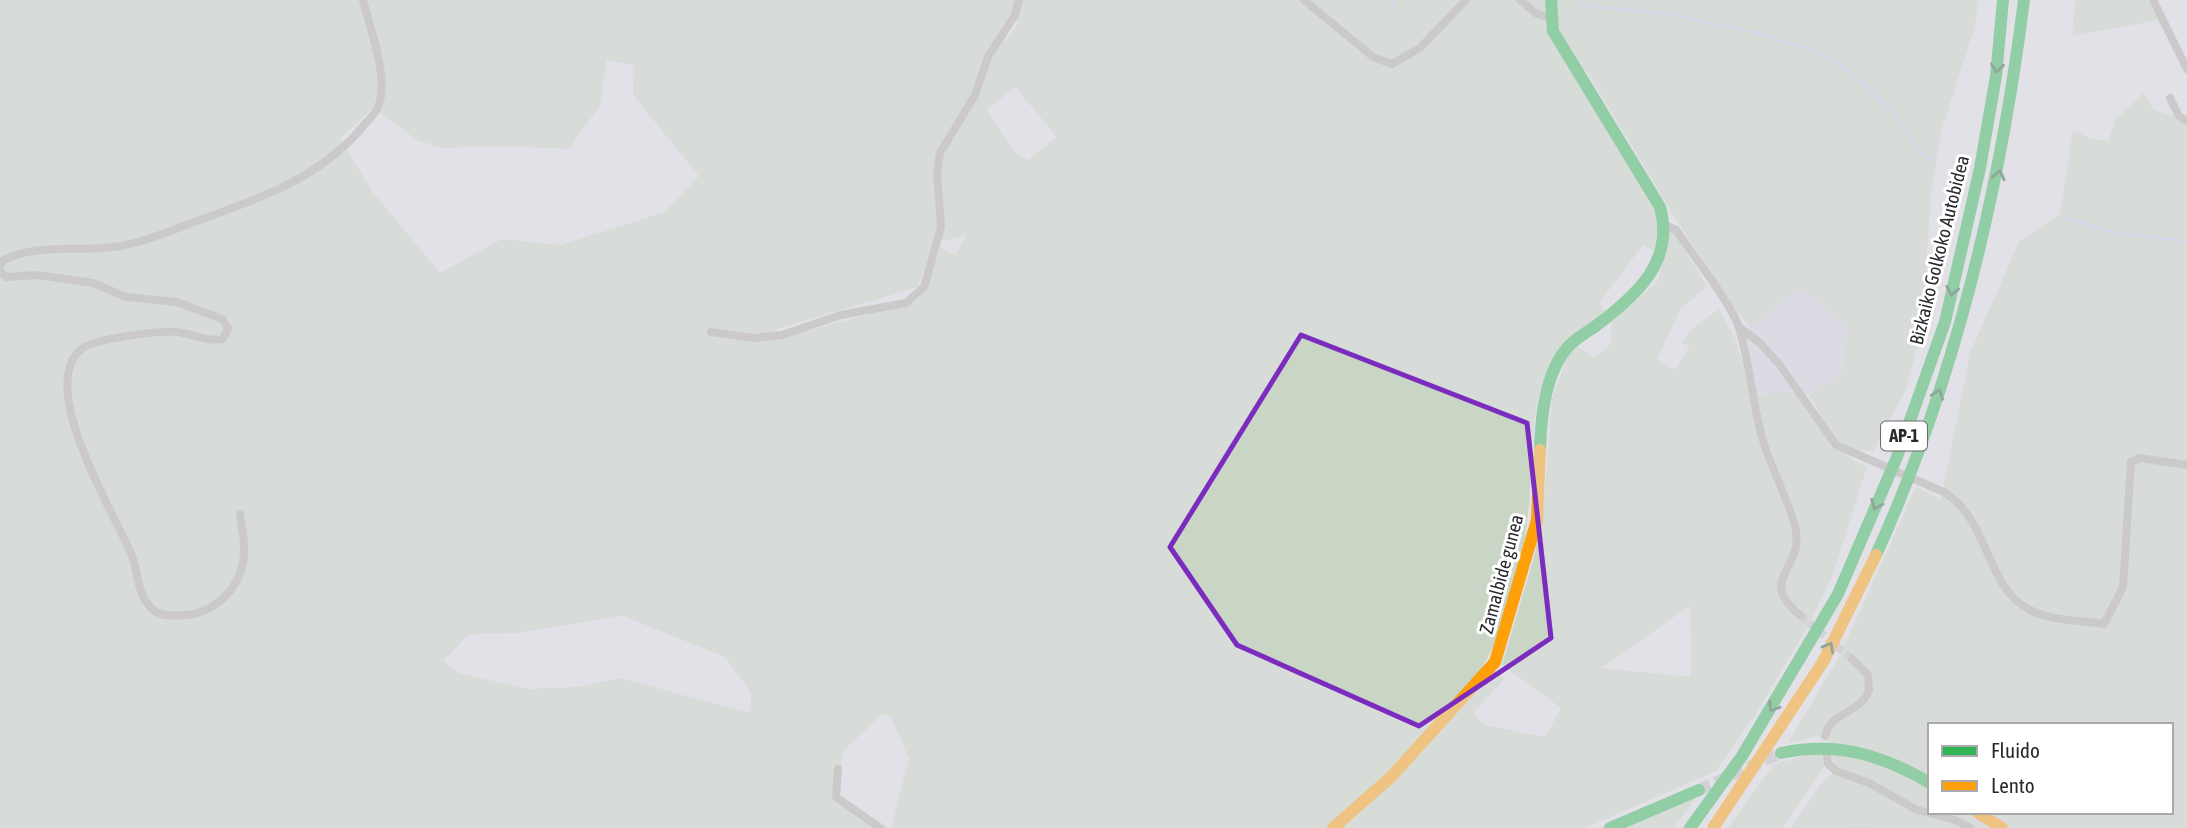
<svg xmlns="http://www.w3.org/2000/svg" width="2187" height="828" font-family="'Asap Condensed',sans-serif">
<style>
.built{fill:#d4d3df}
.green{fill:#c9d5c5;fill-rule:evenodd}
.lines{fill:none;stroke-linecap:round;stroke-linejoin:round}
.stream{stroke:#bdcceb;stroke-width:2.5}
.street-tunnel{stroke:#bcbcc2;stroke-width:8;stroke-dasharray:8 4;stroke-linecap:butt}
.secondary-tunnel{stroke:#bcbcc2;stroke-width:12;stroke-dasharray:12 6;stroke-linecap:butt}
.street{stroke:#b1aba9;stroke-width:8}
.fast{stroke:#30b455;stroke-width:12}
.slow{stroke:#ff9f0a;stroke-width:12}
.oneway{stroke:#2c613d}
.marked{fill:none;stroke:#7b2cbf;stroke-width:5;stroke-linejoin:round}
.labels{text-anchor:middle;stroke-width:6;stroke-linejoin:round;paint-order:stroke}
.shield{fill:#fff;stroke:#69696c;stroke-width:2}
.shield-label{font-size:18px;font-weight:bold;fill:#29292d}
.street-label{font-size:19px;fill:#29292d;stroke:#fff}
</style>
<rect width="100%" height="100%" fill="#e1e1e7"/>
<!-- built -->
<path class="built" d="M1801,287L1848,327L1841,374L1809,394L1774,392L1757,397L1744,336L1750,327Z"/>
<!-- green -->
<path class="green" d="M0,0H1552L1556,3L1557,0H1978L1975,26L1941,132L1931,193L1922,330L1906,389L1873,452C1864,449 1855,450 1846,447C1829,442 1819,409 1809,394L1841,374L1848,327L1801,287L1750,327L1729,302L1679,224L1586,70L1576,80L1657,211L1658,227L1655,251L1643,245L1600,302L1606,312C1591,323 1572,335 1560,349C1528,387 1534,457 1529,503C1524,561 1508,627 1477,676L1495,671L1505,678L1473,713L1485,725L1545,737L1561,708L1502,665L1535,554L1545,493L1552,399L1568,356L1577,346L1593,358L1611,344V322L1658,281L1669,230L1674,233L1707,286L1680,310L1657,359L1675,370L1690,347L1682,343L1693,328L1719,309L1735,338L1750,388L1754,420L1793,534L1795,512L1763,428L1757,397L1774,392L1795,393C1822,425 1826,449 1867,467L1832,577L1807,628L1757,712L1716,771L1585,828H891L909,759L891,717L883,714L843,751L839,795L889,828H0ZM1012,18L1019,22L1007,40L998,36ZM607,60L634,65L633,95L699,176L664,212L561,245L502,239L440,273L372,191L340,139L373,108L417,140L442,148L502,146L569,149L600,105ZM1015,87L1057,137L1028,160L1016,154L986,110ZM967,235L955,255L940,247L925,291L915,302L779,338L777,329L918,287L933,243ZM1690,606L1691,677L1601,668ZM623,616L725,657L751,693L750,713L620,678L577,687L529,689L459,673L443,661L469,634L516,633Z
M2075,0H2148L2159,20L2072,36Z
M2144,92L2153,109L2187,121V828H1791L1825,778L1832,774L1827,734L1788,743L1840,655L1916,487L1941,500L1970,353L2019,242L2060,214L2073,130L2091,139L2108,141L2116,119ZM1930,725H2171V812H1930Z
M1821,751L1824,767L1782,828H1728L1773,765Z
M1696,798L1674,828H1626Z"/>
<g class="lines">
<!-- stream -->
<path class="stream" d="M1393,0L1394,6
M1580,5L1668,14L1758,33L1821,53L1849,71L1889,109L1920,151L1931,160
M2068,218L2115,233L2187,241
M1852,828H1866"/>
<!-- street-tunnel -->
<path class="street-tunnel" d="M1800,615L1852,659"/>
<!-- secondary-tunnel -->
<path class="secondary-tunnel" d="M1699,790L1781,753"/>
<!-- street -->
<path class="street" d="M1304,0L1373,57L1392,64L1420,48L1466,0
M1520,0L1537,14L1550,18
M2153,0L2187,69
M2170,98L2179,116L2187,121
M1665,225L1676,230C1692,254 1732,304 1739,328C1750,364 1752,401 1762,437C1771,468 1787,496 1795,527C1806,569 1755,579 1800,615
M0,268L2,261C35,243 77,252 113,247C140,244 168,232 194,222C256,200 316,180 360,130C365,123 374,116 377,109C391,82 370,29 363,0
M0,271L6,277L38,275L93,283L126,297L177,302L222,319L228,328L223,339C206,342 193,334 177,332C161,330 95,339 83,348C34,383 114,513 131,553C139,572 136,598 155,611C163,617 176,616 186,615C218,612 244,584 244,551C245,539 241,526 240,514
M1739,327L1759,342L1779,364L1836,445L1946,493C1990,523 1986,588 2030,610C2051,621 2081,620 2104,624L2123,587L2131,462L2140,458L2187,465
M711,332L754,338L782,335L841,315L906,303L924,287L941,227L937,174L940,153L975,95L988,57L1015,15L1019,0
M1825,736C1830,711 1861,714 1869,690L1868,675L1852,659
M1826,750L1828,764L1836,771L1869,783L1917,810L1955,820L1970,828
M838,769L836,797L880,828"/>
<!-- fast -->
<path class="fast" d="M1540,450C1541,417 1545,374 1567,348C1574,339 1588,332 1597,325C1637,295 1675,261 1660,207L1553,31L1551,0
M1876,555C1956,379 2000,191 2024,0
M1781,753C1837,741 1882,755 1930,783
M1610,828L1699,790
M1690,828L1742,756L1838,594L1897,457L1945,322L1980,168L1996,76L2003,0"/>
<!-- slow -->
<path class="slow" d="M1977,812L2002,828
M1333,828L1391,777L1495,662L1537,520L1540,450
M1713,828L1823,662L1876,555"/>
</g>
<!-- one-way arrows -->
<defs><path id="oneway-chevron" d="M-2-3.5L2.5 0L-2 3.5" fill="none" stroke-width="1.6" stroke-linecap="round" stroke-linejoin="round" transform="scale(1.75)"/></defs>
<g class="oneway">
<use href="#oneway-chevron" transform="translate(1997 68) rotate(96)"/>
<use href="#oneway-chevron" transform="translate(1999 175) rotate(-77)"/>
<use href="#oneway-chevron" transform="translate(1952 291) rotate(103)"/>
<use href="#oneway-chevron" transform="translate(1938 394) rotate(-71)"/>
<use href="#oneway-chevron" transform="translate(1876 505) rotate(113)"/>
<use href="#oneway-chevron" transform="translate(1829 647) rotate(-61)"/>
<use href="#oneway-chevron" transform="translate(1773 707) rotate(122)"/>
</g>
<!-- marked area -->
<path d="M0 0H2187V828H0ZM1301,335L1527,423L1551,638L1419,726L1237,645L1170,547Z" fill="#e1e1e7" fill-opacity=".55" fill-rule="evenodd"/>
<path class="marked" d="M1301,335L1527,423L1551,638L1419,726L1237,645L1170,547Z"/>
<g class="labels">
<!-- shield labels -->
<rect class="shield" x="1881" y="421.5" width="46" height="29" rx="5"/>
<g class="shield-label">
<text x="1904" y="442">AP-1</text>
</g>
<!-- street labels -->
<g class="street-label">
<text transform="translate(1939 250) rotate(-76)" y="7">Bizkaiko Golkoko Autobidea</text>
<text transform="translate(1501 574) rotate(-75)" y="7">Zamalbide gunea</text>
</g>
</g>
<!-- legend -->
<rect x="1928" y="723" width="245" height="91" fill="#ffffff" stroke="#a9a9ab" stroke-width="2"/>
<rect x="1942" y="746" width="35" height="10" fill="#30b455" stroke="#a9a9ab" stroke-width="2"/>
<text x="1991" y="758" font-size="21" fill="#29292d">Fluido</text>
<rect x="1942" y="781" width="35" height="10" fill="#ff9f0a" stroke="#a9a9ab" stroke-width="2"/>
<text x="1991" y="793" font-size="21" fill="#29292d">Lento</text>
</svg>
